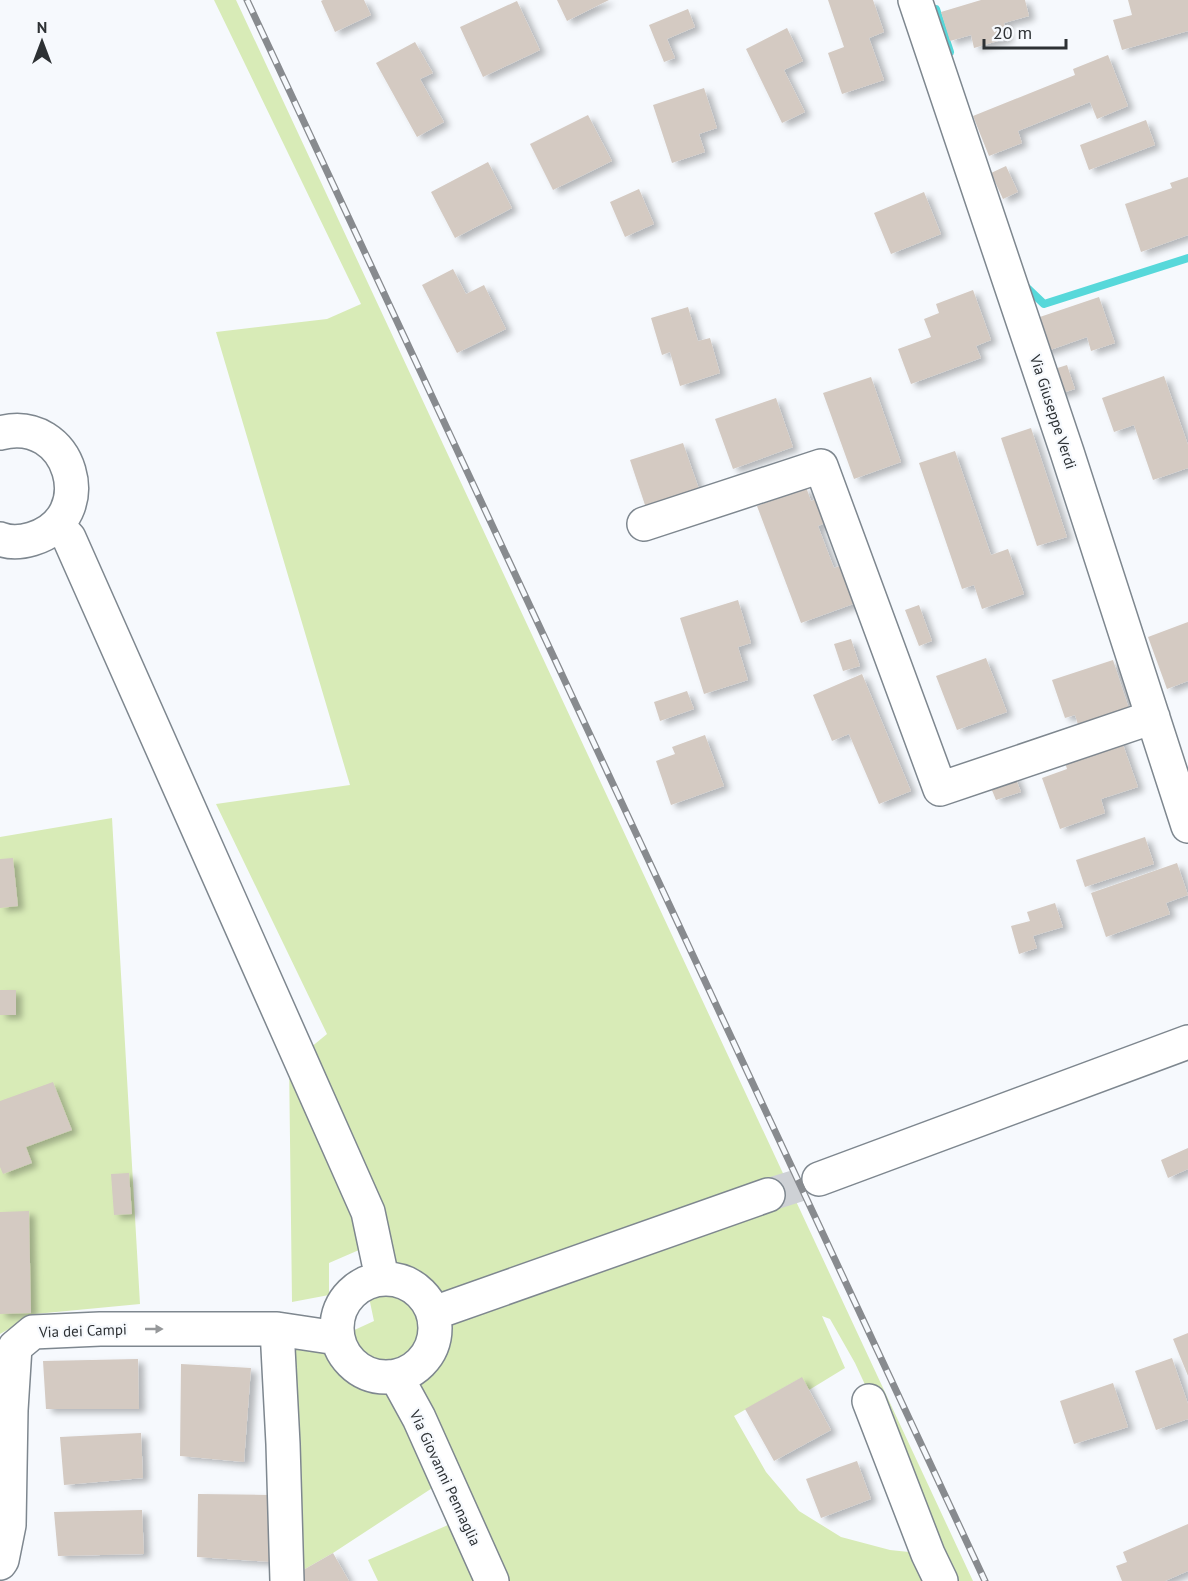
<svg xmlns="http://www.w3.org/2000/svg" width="1188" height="1581" font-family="'PT Sans',sans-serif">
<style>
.green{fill:#d8ebb7}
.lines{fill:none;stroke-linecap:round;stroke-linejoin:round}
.stream{stroke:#57d8da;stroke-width:8}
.building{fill:#d4cac2;filter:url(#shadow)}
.minor-tunnel{stroke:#ced1d5;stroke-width:33;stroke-dasharray:33 16;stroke-linecap:butt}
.minor-casing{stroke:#7e878f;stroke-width:36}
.minor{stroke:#fff;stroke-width:33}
.rail-casing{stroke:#888b8f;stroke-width:7}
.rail{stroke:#f6f9fd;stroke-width:4.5;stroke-dasharray:14;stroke-linecap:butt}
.oneway{fill:#96989a}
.labels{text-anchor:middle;stroke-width:4.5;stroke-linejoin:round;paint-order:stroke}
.street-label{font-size:15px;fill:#2d3134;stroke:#f6f9fd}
</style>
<defs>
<filter id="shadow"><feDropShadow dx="6" dy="4" stdDeviation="3" flood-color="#0004"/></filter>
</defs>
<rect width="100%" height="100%" fill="#f6f9fd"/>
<!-- green -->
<path class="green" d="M214,0H236L973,1581H956L855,1363L830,1319L822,1316L845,1368L809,1390L801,1378L734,1416L766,1472L799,1511L841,1537L890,1550L928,1554L941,1581H378L368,1560L464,1518L446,1479L333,1553L291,1577L278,1335L337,1338L374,1321L359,1250L329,1263V1295L292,1302L289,1058L310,1048L327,1034L216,804L350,785L216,332L327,319L361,304Z
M112,818L140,1304L35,1314L0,1334V837Z"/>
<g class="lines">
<!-- stream -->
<path class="stream" d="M936,9L950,52
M1023,284L1044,304L1188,258"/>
</g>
<!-- building -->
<path class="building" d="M323,0H364L371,15L335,32L321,1Z
M557,0H609L567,21Z
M828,0H873L884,32L869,38L884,80L842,94L828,53L844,47Z
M981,0H1025L1029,16L1004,23L1008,38L974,48L971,35L950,41L941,12Z
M1128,0H1188V31L1122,50L1113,20L1132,15Z
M517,1L540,50L483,77L460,27Z
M688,9L695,27L667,39L675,58L664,62L649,25Z
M787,28L803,61L784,70L805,112L782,123L746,49Z
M415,42L433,73L420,79L444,122L417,137L376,63Z
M1108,55L1128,106L1097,119L1090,102L1018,131L1022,143L989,156L973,116L1075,75L1073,69Z
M704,88L717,128L699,134L705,152L672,163L653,105Z
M588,115L612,161L553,190L530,144Z
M1146,120L1155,145L1089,170L1080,145Z
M488,162L512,208L455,238L431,192Z
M1006,166L1018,192L1003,199L991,173Z
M1188,177V235L1141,252L1125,204L1172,188L1170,183Z
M639,189L654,224L625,237L610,202Z
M924,192L941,234L891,254L874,213Z
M453,269L466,294L484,285L506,329L457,353L422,285Z
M973,290L991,340L976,346L981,358L911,384L898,349L931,337L924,319L939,313L936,304Z
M1099,297L1115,343L1091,351L1087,337L1039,354L1028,321Z
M688,307L698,341L710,338L720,373L680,386L670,352L662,355L651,318Z
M1067,365L1075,389L1056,395L1048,371Z
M1164,376L1188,445V468L1153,480L1134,425L1114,432L1102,398Z
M871,377L901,462L854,479L823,393Z
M776,398L793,447L733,469L715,419Z
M1031,428L1067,537L1037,546L1001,438Z
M683,443L699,489L646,508L630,460Z
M955,451L991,555L1008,549L1024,594L982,609L974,585L962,589L919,463Z
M806,487L811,501L822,497L830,521L818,526L834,568L842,565L856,603L801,623L757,506Z
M738,600L751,643L738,647L748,680L704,694L680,618Z
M919,605L932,641L919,646L905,610Z
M1188,622V681L1167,689L1148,637Z
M851,639L860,666L843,671L834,644Z
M986,658L1007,712L957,730L936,676Z
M1113,660L1132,718L1081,734L1075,715L1065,718L1052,680Z
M862,674L911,791L879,804L849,734L832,741L813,695Z
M687,691L694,709L660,721L654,702Z
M705,735L724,786L671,805L656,761L675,754L672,747Z
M1120,736L1138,787L1101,799L1105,813L1060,829L1042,778L1067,769L1063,755Z
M1014,774L1021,792L996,800L989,783Z
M1145,837L1154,864L1085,887L1076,860Z
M13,858L18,906L0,908V859Z
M1177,863L1188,895L1166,903L1170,914L1106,937L1091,893Z
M1055,903L1063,927L1033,936L1037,948L1019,954L1011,926L1030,921L1027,912Z
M0,990H16V1015H0Z
M53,1082L72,1130L26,1147L32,1163L3,1174L0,1167V1101Z
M1188,1148V1169L1168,1178L1161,1160Z
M129,1173L132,1214L114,1215L111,1174Z
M29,1211L31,1313L0,1314V1212Z
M1188,1333V1376L1173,1339Z
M1172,1358L1188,1404V1419L1156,1430L1135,1371Z
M138,1359L139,1409H46L43,1361Z
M181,1364L251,1368L244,1462L180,1456Z
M802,1377L831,1430L774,1461L745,1409Z
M1113,1383L1128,1427L1074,1444L1060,1401Z
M141,1433L143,1478L64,1485L60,1437Z
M857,1461L871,1499L821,1518L806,1479Z
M198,1494L270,1495L272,1562L197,1557Z
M142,1510L144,1554L58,1556L54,1512Z
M1188,1524V1571L1165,1581H1122L1116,1566L1127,1562L1123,1552Z
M333,1553L349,1581H293L291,1577Z"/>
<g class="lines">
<!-- minor-tunnel -->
<path class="minor-tunnel" d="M768,1195L819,1179"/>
<!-- minor casing -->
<g class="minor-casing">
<path id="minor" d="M915,0L1067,452L1188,826
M0,433C71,414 102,518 32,539C22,542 10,543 0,539
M644,524L821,466L940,789L1153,717
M57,525L69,538L368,1212L382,1278
M819,1179L1188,1042
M337 1328a49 49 0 1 1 98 0a49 49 0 1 1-98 0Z
M434,1313L768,1195
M277,1329L283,1444L287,1581
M396,1376L419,1418L492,1581
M869,1401L928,1554L941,1581
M0,1563L2,1560L9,1525L11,1410L15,1347L33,1332L100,1329H277L337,1338"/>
</g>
<!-- minor -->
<use href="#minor" class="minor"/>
<!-- rail casing -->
<g class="rail-casing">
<path id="rail" d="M247,0L985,1581"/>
</g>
<!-- rail -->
<use href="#rail" class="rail"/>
</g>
<!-- one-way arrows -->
<defs><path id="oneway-solid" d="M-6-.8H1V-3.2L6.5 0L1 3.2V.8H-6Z" transform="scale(1.5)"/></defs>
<use class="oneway" href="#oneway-solid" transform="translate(154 1329)"/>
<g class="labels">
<!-- street labels -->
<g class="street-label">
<text transform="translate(1053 412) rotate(72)" y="5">Via Giuseppe Verdi</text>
<text transform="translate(83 1331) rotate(-2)" y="5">Via dei Campi</text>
<text transform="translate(445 1478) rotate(65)" y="5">Via Giovanni Pennaglia</text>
</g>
</g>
<!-- north arrow -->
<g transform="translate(42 42)" stroke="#f6f9fd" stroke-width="4.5" paint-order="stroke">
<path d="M0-4.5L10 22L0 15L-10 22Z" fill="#2d3134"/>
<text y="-9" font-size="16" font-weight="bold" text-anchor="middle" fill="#2d3134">N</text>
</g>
<!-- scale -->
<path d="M984 39v9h82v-9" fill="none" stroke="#2d3134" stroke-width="3"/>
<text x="993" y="39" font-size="18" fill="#2d3134" stroke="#f6f9fd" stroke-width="4.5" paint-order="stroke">20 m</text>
</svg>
